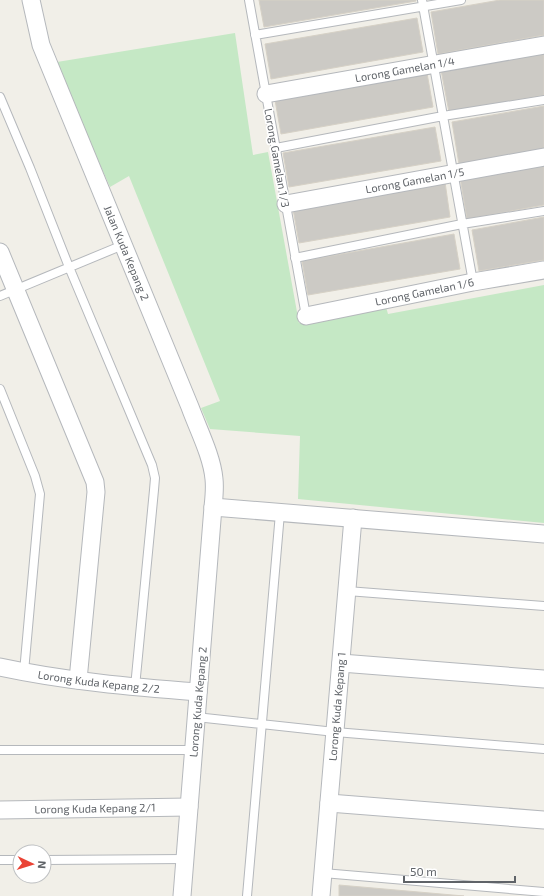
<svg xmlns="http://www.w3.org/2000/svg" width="544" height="896" font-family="'Exo 2',sans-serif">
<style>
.green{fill:#c5e8c5}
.building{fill:#cccac5;stroke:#d6d1c6}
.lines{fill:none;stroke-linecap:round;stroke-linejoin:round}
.lane-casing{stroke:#b5b8bc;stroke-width:10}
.street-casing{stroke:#b5b8bc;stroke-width:19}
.lane{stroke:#fff;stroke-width:8}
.street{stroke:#fff;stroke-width:17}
.labels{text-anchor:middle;stroke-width:3.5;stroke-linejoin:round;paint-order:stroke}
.street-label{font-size:11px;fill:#5f6368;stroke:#fff}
</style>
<rect width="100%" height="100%" fill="#f1efe8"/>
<!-- green -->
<path class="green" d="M235,33L253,155L268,152L299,323L386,307L388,314L544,285V523L298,499L300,436L210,429L201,408L220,401L129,176L110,187L70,97L57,62Z"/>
<!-- building -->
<path class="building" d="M259,0H416V1L264,27Z
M500,0H544V35L438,54L431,12Z
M417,18L423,52L271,79L265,44Z
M544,52V95L449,112L441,70Z
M427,73L433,107L281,134L275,100Z
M544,106V149L459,164L452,122Z
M435,127L441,161L289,187L283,153Z
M544,162V205L467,219L460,177Z
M445,182L450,217L299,243L293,209Z
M544,217V260L479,271L472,230Z
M454,234L460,269L308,295L302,261Z
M339,885L464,896H339Z"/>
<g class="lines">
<!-- lane casing -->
<g class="lane-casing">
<path id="lane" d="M249,0L306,316
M422,0L473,282
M255,35L461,0
M0,97L30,168L69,267L152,465L155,478L154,490L135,687
M276,148L443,116L544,100
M295,258L462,224L544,211
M0,296L123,245
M0,389L35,476L40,494L24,672
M347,591L544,606
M196,717L335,732L544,749
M0,750H194
M0,860H20
M44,860L185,859
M323,873L544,892
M247,896L280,513"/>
</g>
<!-- street casing -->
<g class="street-casing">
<g id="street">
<path id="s1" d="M31,0L41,45L190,407C198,429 212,456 214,479C215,488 214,498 213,507L182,896"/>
<path id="s2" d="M266,94L544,45"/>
<path id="s3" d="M286,204L544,157"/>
<path d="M0,252L95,482L96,492L78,680"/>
<path id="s4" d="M306,316L473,282L544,270"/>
<path d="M213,507L544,534"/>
<path d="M341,663L544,679"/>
<path id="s5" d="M0,667C65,681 132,687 198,692"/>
<path d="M329,803L544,820"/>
<path id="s6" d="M0,810L189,807"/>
<path id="s7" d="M321,896L353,518"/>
</g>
</g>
<!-- lane -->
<use href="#lane" class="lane"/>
<!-- street -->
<use href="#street" class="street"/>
</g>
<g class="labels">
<!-- street labels -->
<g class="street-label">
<text dy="4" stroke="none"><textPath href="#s2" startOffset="141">Lorong Gamelan 1/4</textPath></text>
<text transform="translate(277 158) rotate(80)" y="4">Lorong Gamelan 1/3</text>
<text dy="4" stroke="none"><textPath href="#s3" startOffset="131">Lorong Gamelan 1/5</textPath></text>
<text dy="4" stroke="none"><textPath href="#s1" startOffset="271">Jalan Kuda Kepang 2</textPath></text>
<text dy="4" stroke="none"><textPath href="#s4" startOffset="121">Lorong Gamelan 1/6</textPath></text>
<text dy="4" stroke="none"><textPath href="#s5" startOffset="100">Lorong Kuda Kepang 2/2</textPath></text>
<text transform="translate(198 702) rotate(-85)" y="4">Lorong Kuda Kepang 2</text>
<text dy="4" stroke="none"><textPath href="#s7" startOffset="190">Lorong Kuda Kepang 1</textPath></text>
<text dy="4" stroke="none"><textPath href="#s6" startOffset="95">Lorong Kuda Kepang 2/1</textPath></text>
</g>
</g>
<!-- north arrow -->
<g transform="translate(32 864) rotate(94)"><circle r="19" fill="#ffffff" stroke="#bfc1c3"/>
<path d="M0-3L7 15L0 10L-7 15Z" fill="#ea4335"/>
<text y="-6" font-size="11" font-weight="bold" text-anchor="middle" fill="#5f6368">N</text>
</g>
<!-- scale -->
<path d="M404 876v6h111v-6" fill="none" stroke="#5f6368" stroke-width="2"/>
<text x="410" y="876" font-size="12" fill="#5f6368" stroke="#ffffff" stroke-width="3" paint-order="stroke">50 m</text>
</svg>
